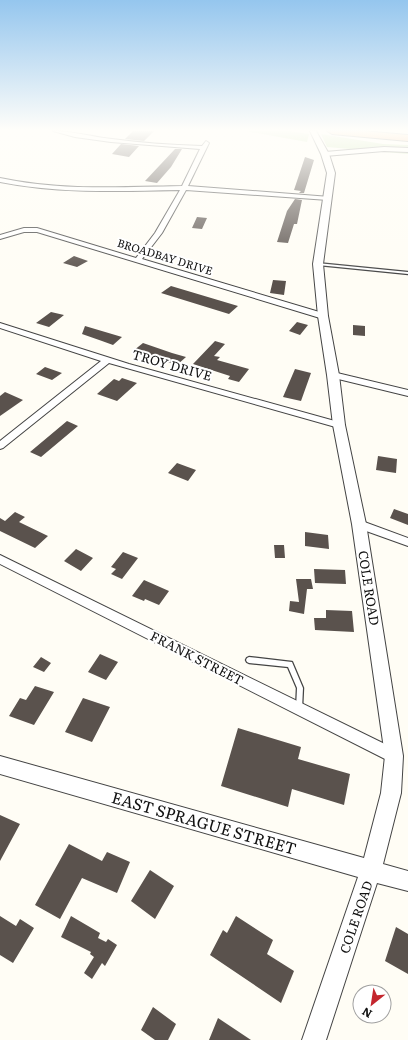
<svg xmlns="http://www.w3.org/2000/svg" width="408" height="1040" font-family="Literata,serif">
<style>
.forest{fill:#b9dc9c}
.building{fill:#5a524d}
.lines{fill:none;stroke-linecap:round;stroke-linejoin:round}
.service-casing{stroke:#444;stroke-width:2.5}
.minor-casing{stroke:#444;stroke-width:2}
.tertiary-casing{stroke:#444;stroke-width:2}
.motorway-casing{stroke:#222;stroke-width:2}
.service{fill:#fff;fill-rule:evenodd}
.minor{fill:#fff;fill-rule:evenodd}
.tertiary{fill:#fff;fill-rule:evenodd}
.motorway{fill:#f5a25d;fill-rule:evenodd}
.labels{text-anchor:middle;stroke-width:4;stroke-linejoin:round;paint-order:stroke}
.far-street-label{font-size:11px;fill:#111;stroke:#fff}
.street-label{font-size:13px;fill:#111;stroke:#fff}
.near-street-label{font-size:16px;fill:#111;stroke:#fff}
</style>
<rect width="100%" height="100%" fill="#fffdf5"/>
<!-- forest -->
<path class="forest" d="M245,131H290L309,134L307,142Z
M321,134L383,144L408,145V154L327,147Z"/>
<!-- building -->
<path class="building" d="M133,131H154L144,141L125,139Z
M121,144L139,146L129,157L112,154Z
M175,149H182L171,167L157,183L145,181Z
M305,157L314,160L304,193H299L301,191L294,190Z
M295,199L302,200L297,224H294L288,243L277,242L287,211Z
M197,217L207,218L202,229L192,228Z
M74,256L88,261L77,267L63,263Z
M273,280L286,281L284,295L270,293Z
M171,286L238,306L229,314L161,293Z
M51,312L64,315L49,327L36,323Z
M297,322L308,325L300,335L289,331Z
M353,325L365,326V336L353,335Z
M85,326L122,337L113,345L102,341L82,334Z
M215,341L225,344L214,356L220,357L217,360L249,369L239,382L228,379L230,376L193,364Z
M143,343L172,353L186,357L177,365L133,351Z
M45,367L62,373L52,380L36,374Z
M295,369L311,373L301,401L283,397Z
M122,378L137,383L117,401L97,394L114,379L119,381Z
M5,392L23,400L0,416V396Z
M67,421L78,426L41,457L30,452Z
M378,456L397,459L396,473L376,470Z
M177,463L196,470L188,481L168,473Z
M394,509L408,514V525L390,518Z
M15,512L25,517L19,522L48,536L35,548L0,531V518L5,521Z
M305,532L328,535L329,549L305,546Z
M274,545H284L285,558H275Z
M76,549L93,558L81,571L64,561Z
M123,552L138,558L122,579L111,574L116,569L111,567Z
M314,569L345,570L346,584L315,583Z
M296,579H311L313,589H307L304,614L289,611L290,601L299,602Z
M144,580L169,591L159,605L145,599L144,601L132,596Z
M326,610L352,611L354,632L315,630L314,618H326Z
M100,654L118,662L106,680L88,672Z
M41,657L51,663L44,672L33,667Z
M35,686L54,692L34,725L9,716L20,698L26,700Z
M83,698L110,707L92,742L65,732Z
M238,728L301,747L298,759L350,774L344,805L292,789L288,807L221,786Z
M0,815L20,824L0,861Z
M69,844L102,861L107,852L130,862L117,893L82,878L60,919L35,905Z
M150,870L174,886L155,919L131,901Z
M0,916L16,926L20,919L34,928L13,963L0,955Z
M71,916L100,933L98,938L106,942L108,939L117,945L105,966L102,963L92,979L84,973L94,957L90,954L91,952L61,937Z
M236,916L273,940L267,954L294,971L281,1003L210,955L223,930L227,933Z
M396,927L408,934V974L385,961Z
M153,1007L176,1024L168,1040H155L141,1030Z
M218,1018L251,1040H209Z"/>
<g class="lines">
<!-- service casing -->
<g class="service-casing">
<path id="service" d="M317,263L408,272V274L318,265L316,264Z
M249,657L292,662L303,688L302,709L301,711L299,712L297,711L296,709L297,688L288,667L249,663L247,662L246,660L247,658Z"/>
</g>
<!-- minor casing -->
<g class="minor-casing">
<path id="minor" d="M53,131C73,131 92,137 112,139C142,143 172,145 202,146L206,141L209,143L188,186L330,197L331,198L328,200L186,190L162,233L142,259L326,314L327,316L323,318H320L37,232H24L0,239V235L24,228H37L136,258L155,233L180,190C120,191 60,194 0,182V178C61,191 121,187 182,186L200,149L111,142L75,137Z
M384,147L408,148V152L384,151L325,156L322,154L325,152Z
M0,323L129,364L342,423L344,425L339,428L109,363L3,448L0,449V441L101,361L0,328Z
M333,372L408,390V396L330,377L329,375L330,373Z
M359,520L408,538V546L355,527L353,524L355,521Z
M0,555L399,751L401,756L399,761L394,763L389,761L0,564Z"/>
</g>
<!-- tertiary casing -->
<g class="tertiary-casing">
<path id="tertiary" d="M310,131H316L329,154L335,173L323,264L328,316L339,375L345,425L366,524L403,756L401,793L383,864L408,871V891L377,883L326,1040H302L358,877L0,774V756L364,858L381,793L385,756L352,524L333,425L327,375L318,316L313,264L327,173L321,154Z"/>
</g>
<!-- motorway casing -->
<g class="motorway-casing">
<path id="motorway" d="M327,131H363L408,135V141L332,134Z"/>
</g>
<!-- service -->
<use href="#service" class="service"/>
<!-- minor -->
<use href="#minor" class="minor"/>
<!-- tertiary -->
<use href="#tertiary" class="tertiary"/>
<!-- motorway -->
<use href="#motorway" class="motorway"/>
</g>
<!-- sky -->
<linearGradient id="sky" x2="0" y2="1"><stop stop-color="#95c6ee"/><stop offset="0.47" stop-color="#fffefa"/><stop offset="1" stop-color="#fffefa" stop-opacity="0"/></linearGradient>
<rect width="408" height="277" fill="url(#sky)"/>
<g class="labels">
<!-- far-street labels -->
<g class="far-street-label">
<text transform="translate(165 257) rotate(17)" y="4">BROADBAY DRIVE</text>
</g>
<!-- street labels -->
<g class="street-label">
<text transform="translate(172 365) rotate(16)" y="5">TROY DRIVE</text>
<text transform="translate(369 588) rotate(81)" y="5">COLE ROAD</text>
<text transform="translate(197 658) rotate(27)" y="5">FRANK STREET</text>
<text transform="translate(356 917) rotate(-71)" y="5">COLE ROAD</text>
</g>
<!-- near-street labels -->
<g class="near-street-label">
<text transform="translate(204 823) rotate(16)" y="6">EAST SPRAGUE STREET</text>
</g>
</g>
<!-- north arrow -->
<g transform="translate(372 1004) rotate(210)"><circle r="19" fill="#ffffff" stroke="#a0a0a0"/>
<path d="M0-3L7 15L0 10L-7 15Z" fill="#c4262e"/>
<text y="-6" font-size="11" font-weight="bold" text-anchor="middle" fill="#111111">N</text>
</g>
</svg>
